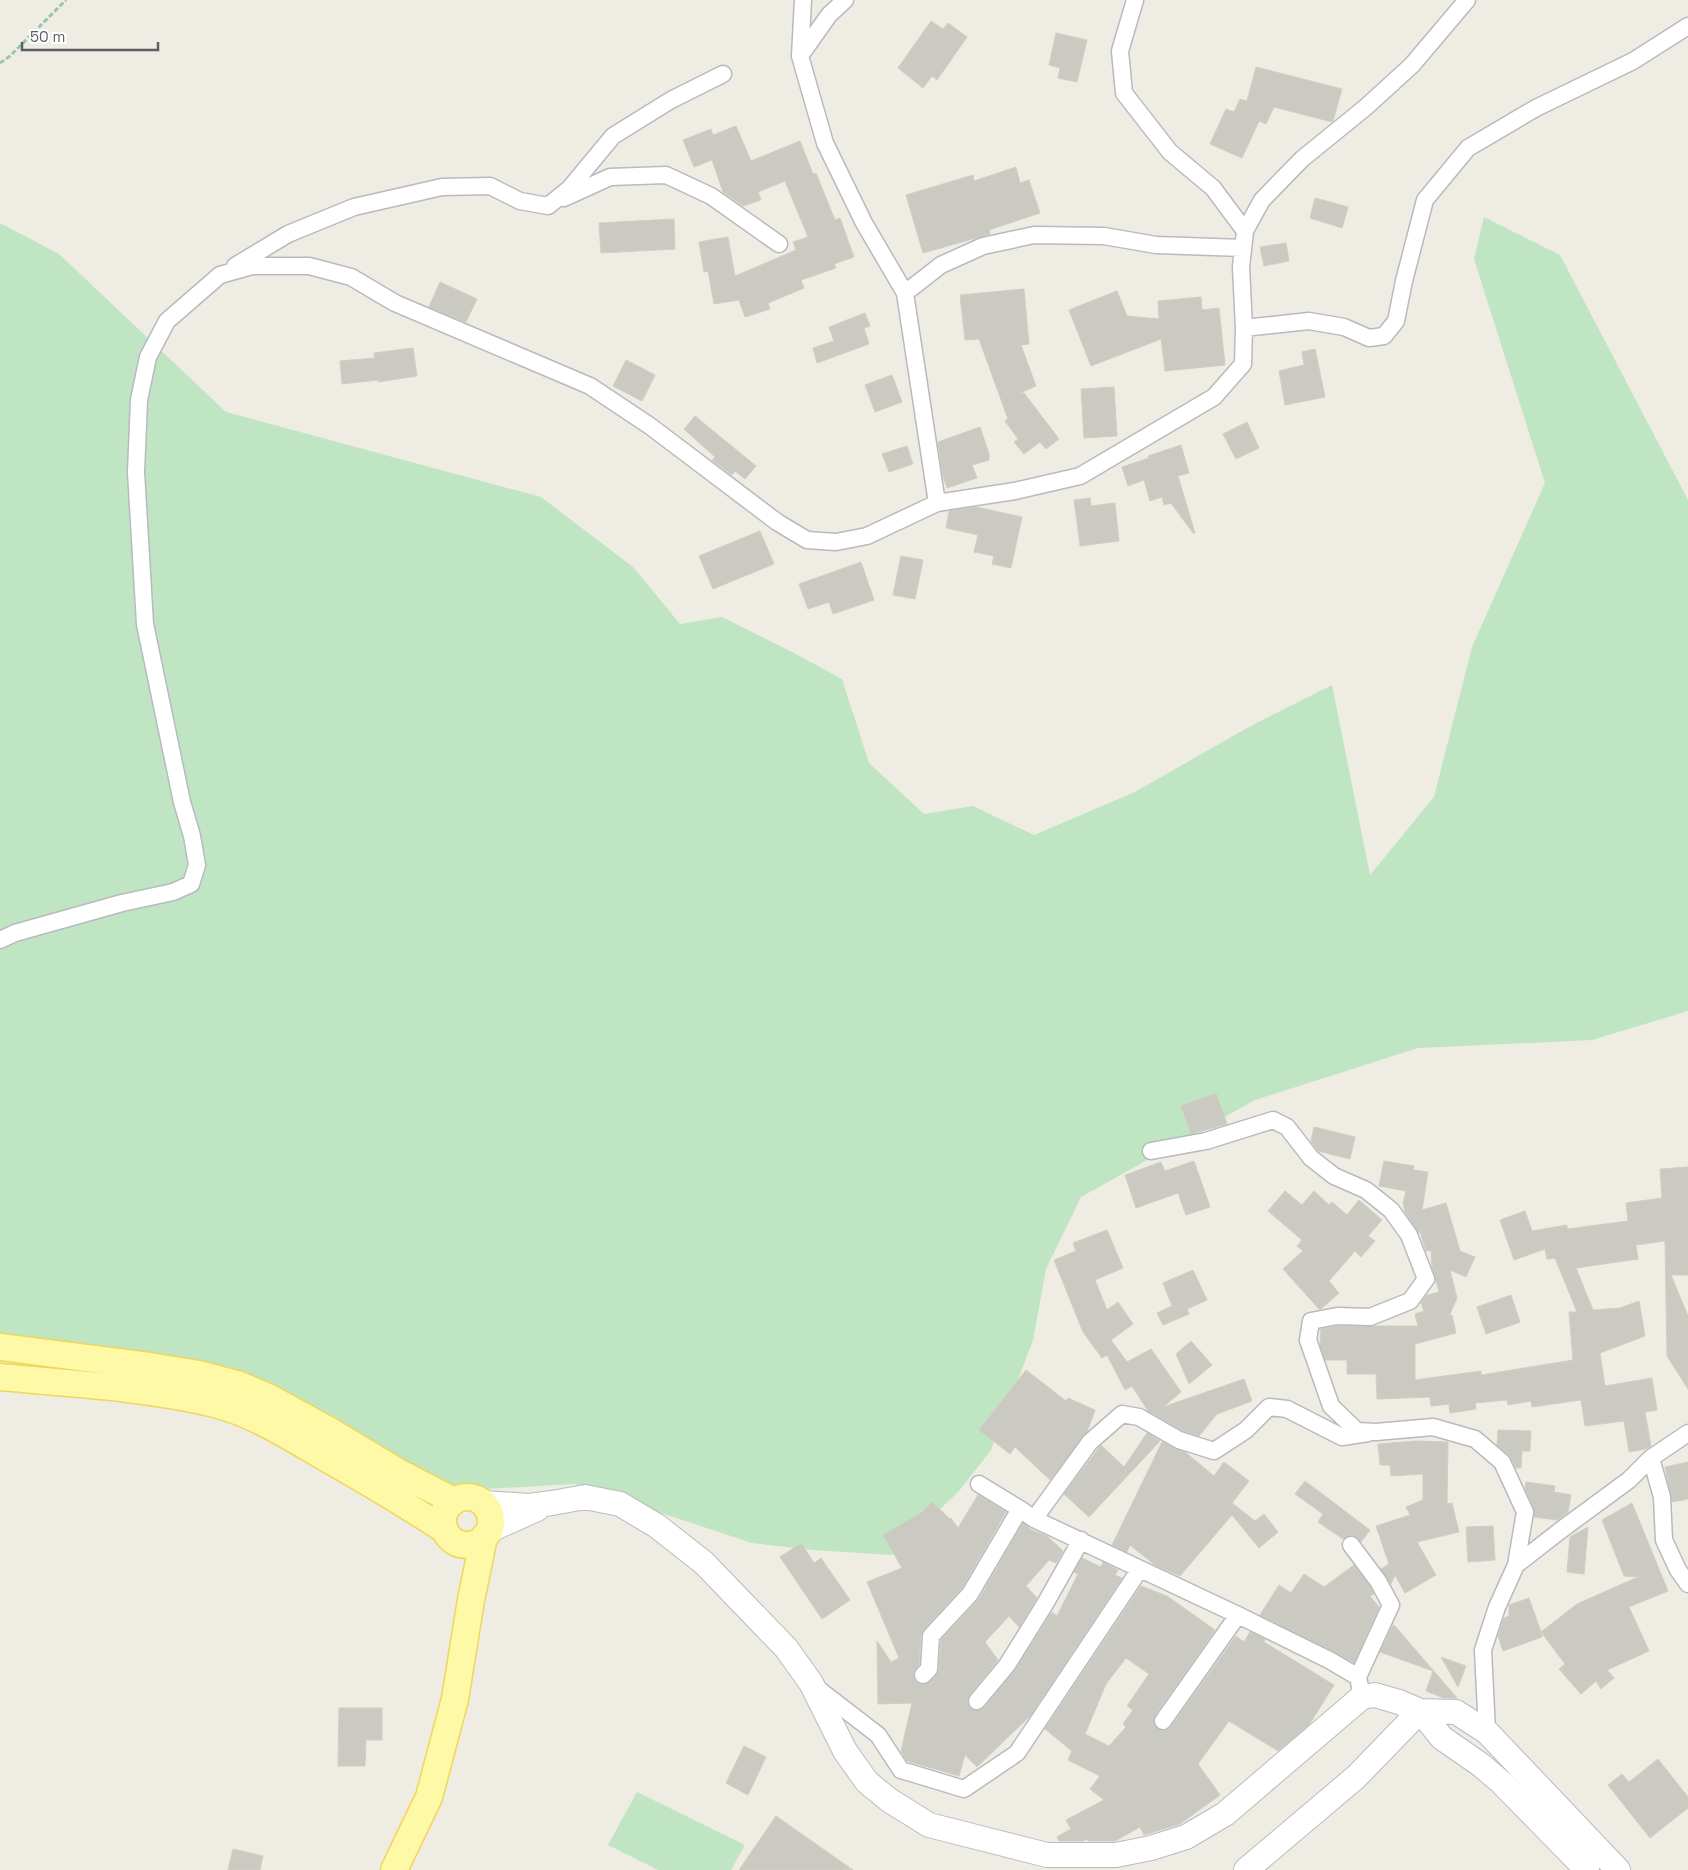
<svg xmlns="http://www.w3.org/2000/svg" width="1688" height="1870" font-family="'Space Grotesk',sans-serif">
<style>
.green{fill:#bfe5c3}
.building{fill:#cac9c2;stroke:#d2cfc1;fill-rule:evenodd}
.lines{fill:none;stroke-linecap:round;stroke-linejoin:round}
.street-casing{stroke:#b8babf;stroke-width:19}
.secondary-casing{stroke:#b8bbc1;stroke-width:26}
.primary-casing{stroke:#f0d65a;stroke-width:29}
.path{stroke:#98c6aa;stroke-width:3;stroke-dasharray:5 2.5;stroke-linecap:butt}
.street{stroke:#fff;stroke-width:16}
.secondary{stroke:#fff;stroke-width:24}
.primary{stroke:#fef9a7;stroke-width:26}
</style>
<rect width="100%" height="100%" fill="#eeece3"/>
<!-- green -->
<path class="green" d="M1484,217L1560,255L1688,500V1011L1592,1040L1418,1048L1255,1100L1081,1197L1046,1269L1033,1340L991,1450L959,1491L892,1555L814,1550L752,1543L574,1484L413,1493L342,1438L0,1340V223L59,254L226,412L541,497L633,567L680,624L722,617L792,652L842,679L869,763L924,814L973,806L1034,835L1135,792L1247,728L1332,685L1370,875L1434,797L1472,647L1545,483L1474,259Z
M637,1792L745,1845L731,1870H658L608,1845Z"/>
<!-- building -->
<path class="building" d="M931,21L943,29L948,23L967,37L937,80L932,76L923,88L898,68Z
M1056,33L1087,40L1077,82L1058,78L1060,68L1049,65Z
M1256,67L1342,89L1333,121L1332,122L1274,107L1266,124L1259,121L1242,158L1210,144L1226,109L1234,112L1240,99L1247,101Z
M736,126L751,161L800,141L813,174L816,173L835,220L840,218L854,257L834,264L836,268L801,280L804,288L768,303L770,309L745,317L739,300L714,304L708,271L704,272L699,242L728,237L735,276L796,250L793,242L808,237L785,181L758,192L761,200L743,206L723,192L712,160L694,167L683,140L711,129L713,135Z
M1016,167L1020,183L1029,180L1040,213L989,230L990,234L923,253L906,195L973,175L974,181Z
M1315,198L1348,207L1342,228L1310,218Z
M674,219L675,249L601,253L599,223Z
M1286,243L1289,261L1264,266L1260,247Z
M440,282L477,299L466,322L429,307Z
M1024,289L1029,344L1021,345L1036,386L1020,393H1024L1059,439L1046,449L1040,442L1024,454L1014,442L1018,439L1005,421L1008,419L979,339L965,340L960,295Z
M1117,291L1127,316L1159,319L1158,301L1201,297L1202,310L1219,308L1225,365L1165,371L1161,339L1091,366L1069,310Z
M865,313L870,326L864,328L869,344L817,363L813,348L834,341L829,327Z
M413,348L417,376L378,382V380L342,384L340,361L375,358L374,353Z
M1315,349L1325,397L1285,405L1279,371L1304,365L1302,352Z
M626,360L655,375L642,401L613,386Z
M892,375L902,402L875,412L865,385Z
M1114,387L1117,436L1084,438L1081,389Z
M695,416L756,466L745,479L735,471L732,475L712,460L715,457L684,429Z
M1247,422L1259,448L1236,459L1223,434Z
M980,427L989,454V460L972,465L977,478L947,488L943,476L938,442Z
M1181,445L1189,473L1178,476L1195,533H1193L1171,503L1164,505L1162,497L1150,501L1144,480L1128,486L1122,467L1149,458L1148,456Z
M907,446L913,464L889,472L882,454Z
M1090,498L1091,506L1115,503L1119,541L1080,546L1074,500Z
M976,507L1022,517L1011,568L992,564L994,556L974,552L978,535L946,528L949,511Z
M760,531L774,564L713,589L699,556Z
M901,556L923,560L915,599L893,595Z
M861,562L874,600L833,614L829,602L808,609L799,584Z
M1216,1093L1227,1124L1191,1134L1181,1106Z
M1314,1127L1355,1137L1350,1159L1318,1151L1311,1141Z
M1194,1161L1210,1207L1186,1215L1178,1193L1136,1208L1125,1175L1161,1162L1165,1171Z
M1384,1161L1414,1166L1413,1170L1428,1172L1422,1210L1446,1203L1460,1251L1475,1257L1466,1277L1450,1270L1457,1298L1449,1316L1452,1315L1456,1333L1415,1344V1380L1481,1371V1375L1573,1360L1569,1312H1577L1555,1258L1547,1259L1545,1249L1514,1260L1500,1220L1525,1211L1532,1231L1567,1225V1229L1628,1221L1626,1203L1662,1198L1660,1169L1688,1167V1275H1671L1688,1316V1389L1667,1356L1665,1241L1636,1245L1638,1259L1576,1268L1593,1310L1620,1308L1639,1301L1645,1336L1600,1353L1605,1386L1652,1378L1657,1410L1645,1412L1651,1446L1646,1449L1629,1452L1624,1421L1585,1426L1581,1400L1532,1407L1531,1401L1508,1405L1507,1400L1475,1403L1476,1409L1450,1413L1449,1404L1431,1406L1430,1397L1377,1399L1376,1374H1347V1360H1325L1320,1345L1321,1329L1338,1326H1418L1415,1314L1424,1311L1421,1303L1427,1295L1439,1292L1432,1267L1431,1250L1426,1251L1420,1231L1419,1233L1405,1212L1403,1203L1406,1191L1379,1186Z
M1285,1191L1302,1205L1314,1191L1329,1205L1332,1202L1347,1215L1359,1200L1382,1220L1368,1236L1375,1241L1361,1257L1355,1251L1329,1281L1339,1293L1321,1309H1319L1283,1269L1303,1251L1297,1246L1302,1240L1268,1211Z
M1107,1230L1123,1268L1095,1280L1107,1310L1118,1302L1133,1324L1111,1340L1127,1362L1151,1349L1181,1392L1163,1407L1244,1379L1252,1401L1217,1414L1199,1436L1183,1431L1148,1411L1132,1386L1125,1390L1107,1355L1102,1358L1083,1332L1054,1260L1076,1251L1073,1243Z
M1193,1270L1207,1300L1187,1309L1189,1314L1163,1325L1157,1313L1172,1306L1163,1283Z
M1511,1295L1520,1322L1486,1334L1477,1307Z
M1191,1341L1212,1365L1189,1384L1176,1354Z
M1026,1370L1066,1401L1068,1398L1095,1410L1087,1432L1050,1480L1015,1447L1010,1454L979,1430Z
M1498,1430L1531,1431L1530,1451H1522L1521,1468H1516L1509,1455L1497,1445Z
M1147,1433L1160,1441L1089,1517L1064,1494L1101,1445L1124,1467Z
M1416,1441L1448,1442L1447,1504L1452,1503L1459,1532L1417,1542L1436,1575L1405,1593L1395,1575L1391,1584L1381,1569L1389,1564L1376,1526L1410,1515L1406,1507L1423,1500V1474L1391,1476L1390,1465H1380L1378,1444Z
M1162,1442L1185,1452L1214,1476L1224,1462L1249,1481L1232,1503L1255,1521L1264,1514L1278,1532L1259,1548L1232,1515L1180,1576L1155,1565L1130,1545L1127,1552L1112,1545Z
M1688,1462V1499L1672,1502L1665,1467Z
M1305,1481L1370,1530L1361,1542L1355,1536L1350,1535L1343,1539L1318,1522L1323,1514L1295,1494Z
M1526,1482L1555,1486L1554,1492L1571,1495L1568,1512L1557,1520L1534,1517V1508L1525,1488Z
M978,1495L1006,1512L962,1588L923,1630L921,1635L919,1665L913,1673L914,1678L916,1682L921,1685L926,1684L936,1676L939,1670L941,1640L979,1599L1023,1523L1032,1530L1047,1536L1063,1551L1056,1563L1049,1560L1026,1586L1037,1598L1019,1627L1009,1616L985,1642L998,1660L969,1695L968,1704L971,1709L980,1710L985,1707L1015,1670L1052,1612L1057,1616L1078,1574L1074,1572L1082,1558L1101,1567L1103,1562L1118,1570L1115,1575L1122,1578L1030,1716L977,1767L965,1755L959,1776L907,1761L901,1751L912,1703L878,1704L877,1641L891,1662L899,1658L867,1582L902,1568L883,1535L921,1513L932,1502L950,1519L951,1518L958,1528Z
M1632,1503L1668,1591L1629,1607L1649,1651L1607,1670L1614,1678L1601,1689L1596,1681L1581,1694L1559,1669L1565,1664L1541,1632L1542,1637L1503,1651L1498,1636L1504,1618L1509,1616V1605L1529,1598L1541,1632L1577,1604L1638,1577L1624,1576L1602,1520Z
M1493,1526L1495,1560L1468,1562L1466,1527Z
M1588,1527L1584,1574L1567,1572L1570,1537Z
M801,1543L814,1563L821,1558L850,1600L822,1619L780,1557Z
M1354,1565L1370,1586L1374,1594L1370,1596L1379,1607L1354,1663L1260,1615L1279,1585L1291,1593L1304,1574L1324,1587Z
M1141,1586L1167,1596L1215,1630L1155,1715L1154,1725L1158,1729L1163,1731L1171,1727L1236,1636L1244,1642L1250,1632L1265,1639L1264,1642L1334,1685L1309,1725L1278,1751L1229,1721L1198,1764L1220,1795L1180,1824L1144,1835L1140,1827L1115,1841H1088L1087,1839L1083,1841H1059L1057,1837L1071,1829L1066,1820L1104,1800L1090,1789L1100,1776L1068,1760L1072,1751L1045,1729ZM1126,1658L1149,1674L1127,1706L1133,1710L1123,1724L1126,1727L1109,1746L1085,1734L1106,1684Z
M1393,1625L1395,1626L1457,1698H1444L1426,1691L1433,1671L1380,1652Z
M1441,1657L1466,1666L1458,1687Z
M339,1708H382V1740H366L365,1766H338Z
M744,1746L766,1757L748,1795L726,1783Z
M1658,1759L1688,1797V1808L1650,1838L1608,1785L1622,1774L1629,1782Z
M776,1816L853,1870H739Z
M233,1849L263,1856L260,1870H228Z"/>
<g class="lines">
<!-- street casing -->
<g class="street-casing">
<path id="street" d="M803,0L800,56L825,143L864,223L905,293L937,503
M1135,0L1120,51L1124,93L1170,152L1213,188L1245,231
M800,56L829,15L845,0
M564,198L610,177L666,175L711,196L779,244
M235,266L288,234L354,207L442,187L490,186L520,201L548,206L569,189L613,136L671,100L723,74
M905,293L941,265L983,246L1034,235L1104,236L1156,245L1243,248
M1244,328L1309,321L1344,327L1369,338L1384,336L1396,321L1404,281L1425,200L1468,148L1536,108L1633,61L1688,26
M0,940L15,933L122,903L173,892L191,884L197,865L192,836L182,802L145,624L136,472L139,400L148,357L167,321L220,275L252,266H309L351,277L395,303L590,386L650,426L777,522L807,540L836,542L867,536L937,503L1015,491L1080,476L1214,397L1243,364L1244,328L1241,267L1245,231L1262,200L1302,159L1366,107L1412,65L1467,0
M1151,1151L1206,1141L1273,1120L1287,1127L1311,1158L1334,1176L1366,1190L1391,1210L1409,1235L1426,1279L1410,1301L1370,1317L1337,1316L1311,1321L1308,1340L1331,1406L1357,1431L1376,1432L1433,1427L1475,1439L1502,1462L1525,1512L1516,1565
M1651,1458L1662,1497L1664,1540L1678,1570L1688,1584
M979,1484L1020,1509L1034,1519L1238,1615L1331,1661L1358,1677L1362,1697
M1034,1519L1090,1442L1122,1414L1139,1417L1179,1440L1214,1451L1246,1430L1269,1407L1287,1409L1342,1437L1368,1433
M1351,1545L1378,1581L1391,1605L1358,1677
M923,1675L929,1669L931,1636L970,1594L1020,1509
M817,1688L878,1735L901,1770L964,1789L1017,1753L1140,1569
M977,1701L1007,1665L1045,1604L1081,1540
M1163,1721L1238,1615
M1487,1732L1483,1650L1497,1607L1516,1565L1561,1530L1629,1480L1651,1458L1688,1433"/>
</g>
<!-- secondary casing -->
<g class="secondary-casing">
<path id="secondary" d="M483,1503L529,1506L552,1503L585,1497L620,1504L657,1526L704,1563L786,1648L811,1683L845,1751L867,1782L889,1800L929,1825L1047,1855H1116L1151,1848L1186,1837L1225,1814L1362,1697L1375,1695L1399,1702L1420,1711L1456,1712L1487,1732L1618,1870
M488,1531L537,1509
M1420,1711L1442,1738L1481,1765L1502,1783L1587,1870
M1246,1870L1356,1777L1420,1711"/>
</g>
<!-- primary casing -->
<g class="primary-casing">
<path id="primary" d="M0,1347L149,1366L199,1374L237,1384L268,1397L330,1431L398,1472L454,1501
M0,1377C71,1384 145,1387 215,1404C254,1414 290,1437 324,1457C365,1480 405,1504 445,1530
M443 1521a24 24 0 1 1 48 0a24 24 0 1 1-48 0Z
M394,1870L429,1797L455,1699L471,1600L484,1537"/>
</g>
<!-- path -->
<path class="path" d="M0,63L10,56L66,0"/>
<!-- street -->
<use href="#street" class="street"/>
<!-- secondary -->
<use href="#secondary" class="secondary"/>
<!-- primary -->
<use href="#primary" class="primary"/>
</g>
<!-- scale -->
<path d="M22 42v8h136v-8" fill="none" stroke="#5b5e63" stroke-width="2.5"/>
<text x="30" y="42" font-size="15" fill="#5b5e63" stroke="#ffffff" stroke-width="4" paint-order="stroke">50 m</text>
</svg>
